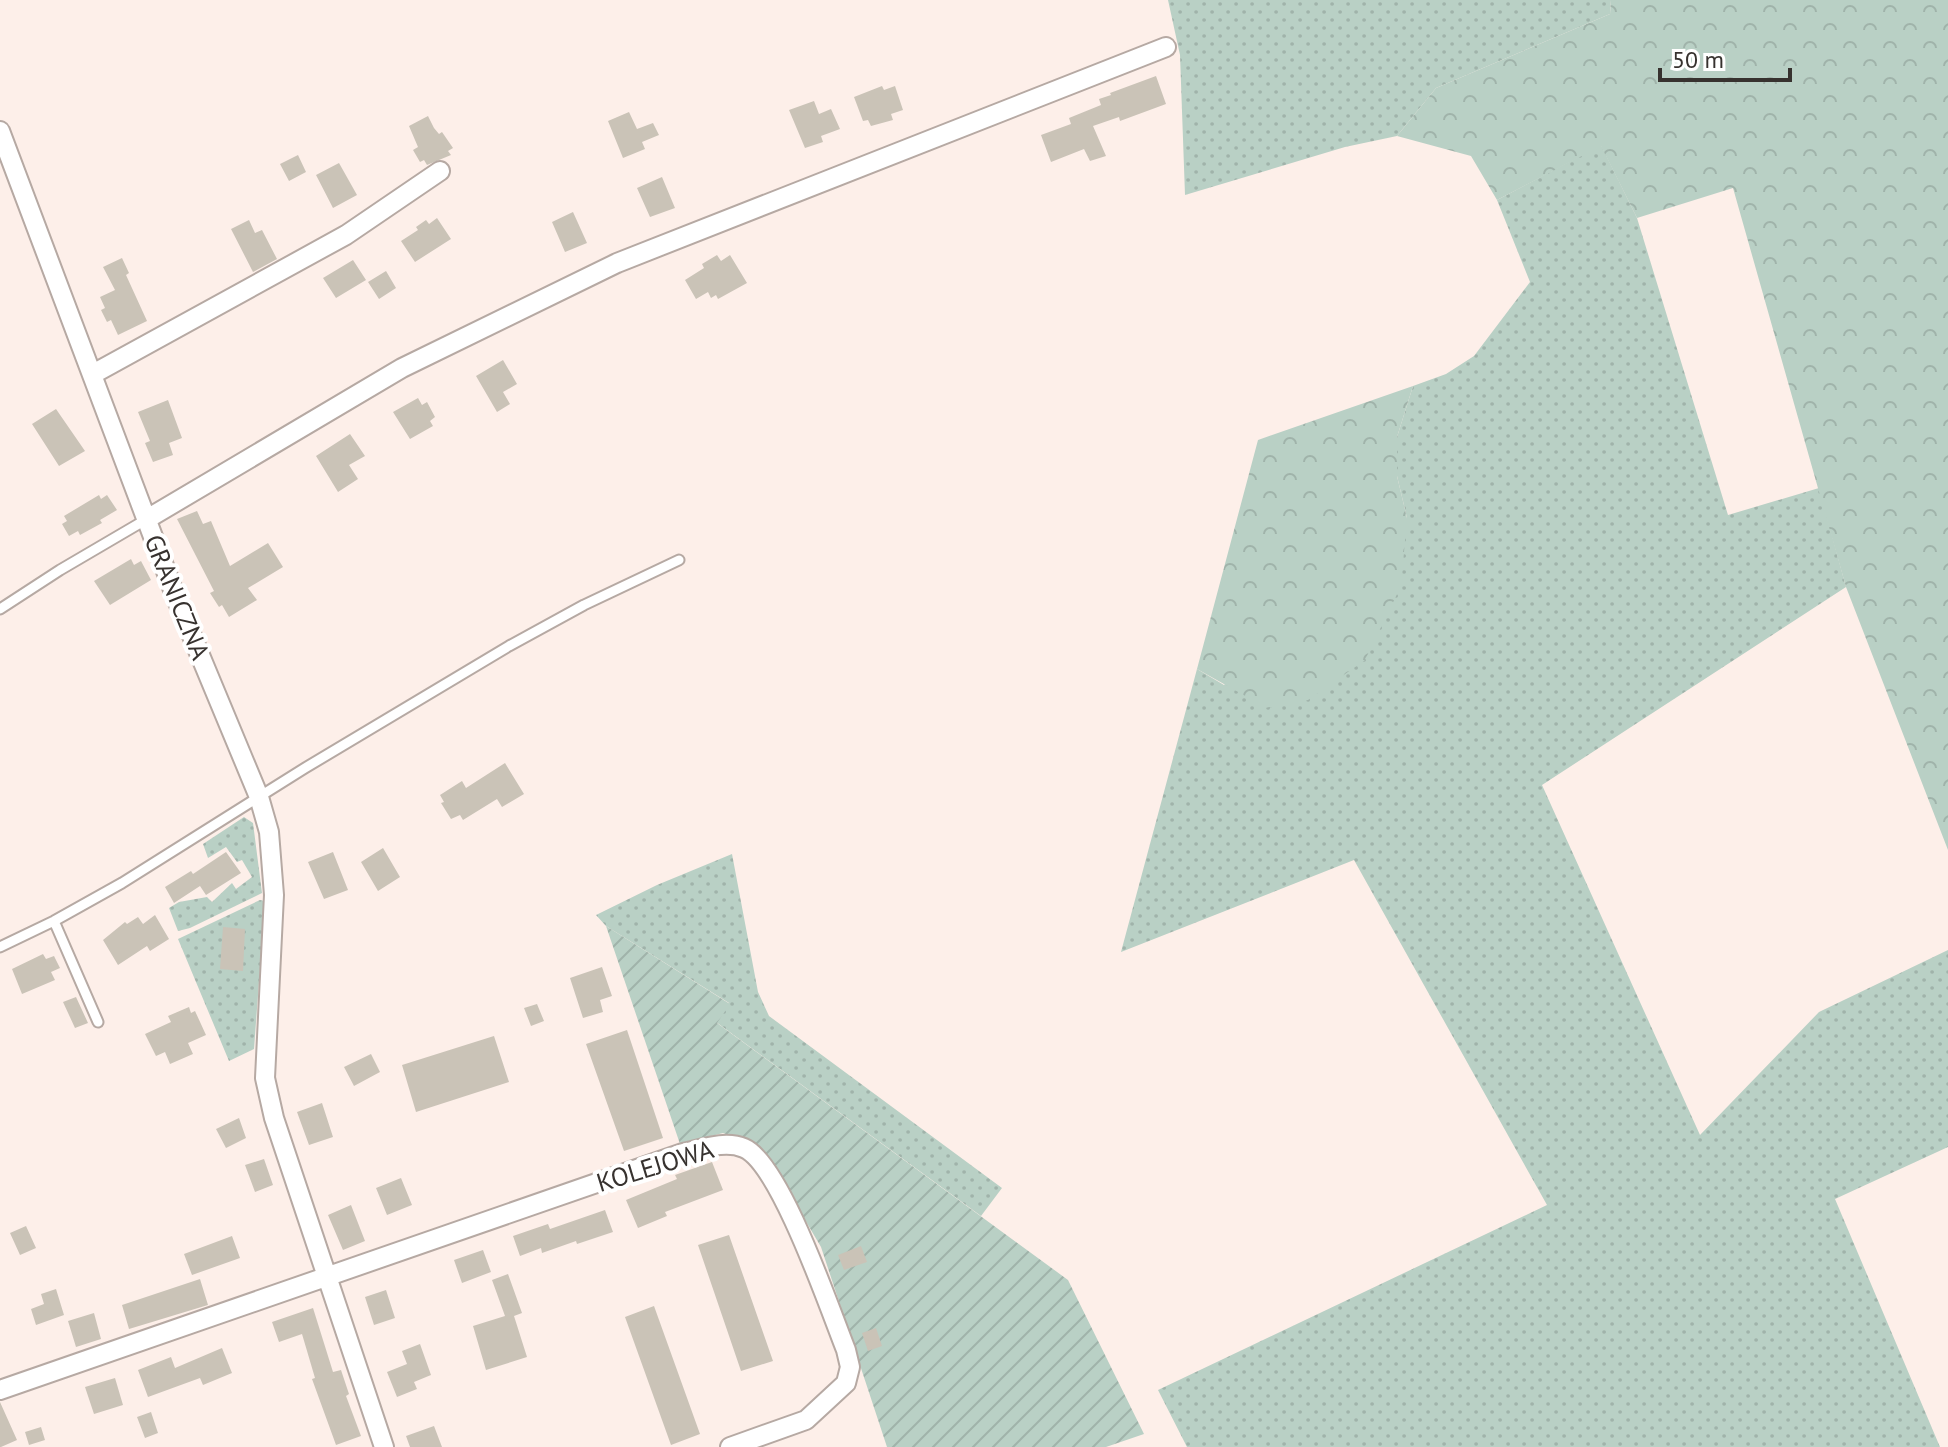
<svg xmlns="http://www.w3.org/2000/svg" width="1948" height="1447" font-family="'PT Sans',sans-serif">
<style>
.grass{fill:url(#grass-dots)}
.forest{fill:url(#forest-crowns)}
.garden{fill:url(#garden-furrows)}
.building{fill:#cac3b7}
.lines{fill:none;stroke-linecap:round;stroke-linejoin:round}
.service-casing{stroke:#b6a9a3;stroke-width:13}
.minor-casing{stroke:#b6a9a3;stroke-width:22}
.service{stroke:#fff;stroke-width:9}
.minor{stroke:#fff;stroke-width:18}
.labels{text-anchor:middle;stroke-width:8;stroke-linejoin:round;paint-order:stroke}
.street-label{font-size:26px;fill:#37322f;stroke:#fff}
</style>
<defs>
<pattern id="grass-dots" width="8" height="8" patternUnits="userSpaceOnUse" patternTransform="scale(2)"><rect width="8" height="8" fill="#b9d0c5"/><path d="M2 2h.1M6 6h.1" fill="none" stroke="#a0b3aa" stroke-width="1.8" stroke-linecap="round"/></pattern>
<pattern id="forest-crowns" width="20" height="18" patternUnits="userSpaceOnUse" patternTransform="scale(2)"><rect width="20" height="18" fill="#b9d0c5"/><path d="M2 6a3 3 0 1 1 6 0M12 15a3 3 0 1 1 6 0" fill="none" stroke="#a0b3aa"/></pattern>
<pattern id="garden-furrows" width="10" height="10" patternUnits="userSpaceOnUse" patternTransform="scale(2)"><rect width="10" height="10" fill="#b9d0c5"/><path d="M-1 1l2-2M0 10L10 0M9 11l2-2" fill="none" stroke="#a0b3aa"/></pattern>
</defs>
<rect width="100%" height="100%" fill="#fdefe9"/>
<!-- grass -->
<path class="grass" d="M1168,0H1611L1610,14L1436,88L1397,136L1345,147L1185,195L1180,55Z
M1601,145L1637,218L1728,515L1819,488L1846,587L1542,785L1700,1135L1819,1012L1948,950V1147L1835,1199L1940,1447H1187L1158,1390L1547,1205L1354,860L1121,952L1197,669L1224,685L1407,518L1397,476V437L1413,386L1446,374L1474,356L1530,282L1497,200Z
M244,817L253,823L262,893L190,928L178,931L169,908L179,902L207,897L212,902L232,883L236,889L252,877L242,860L237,862L226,847L208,858L203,844Z
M732,854L758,992L769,1016L1002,1188L981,1216L716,1022L729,1003L606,926L596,915L657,885Z
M260,900L265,901L254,1049L229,1061L178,939Z"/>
<!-- forest -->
<path class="forest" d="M1611,0H1948V850L1846,587L1733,188L1637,218L1601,146L1497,200L1471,156L1397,136L1436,88L1610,14Z
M1413,386L1397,437V476L1407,518L1401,586L1365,660L1308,700L1267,708L1197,669L1258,440Z"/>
<!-- garden -->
<path class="garden" d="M606,926L730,1004L717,1023L1068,1280L1144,1434L1106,1447H887L821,1247L781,1179L734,1137L723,1133L680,1144Z"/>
<!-- building -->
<path class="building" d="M1156,76L1166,104L1120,121L1119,117L1093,126L1106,156L1090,161L1084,149L1051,162L1041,135L1071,124L1069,118L1101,105L1099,99L1111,95L1110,93Z
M882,86L884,90L895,86L903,110L891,114L893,120L871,126L868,120L863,121L854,97Z
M814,101L819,114L831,109L840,129L821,136L823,142L805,148L789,110Z
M629,112L637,129L653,123L659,135L642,142L645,149L623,158L608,121Z
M428,116L434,128L439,134L442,132L453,148L448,151L451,155L427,165L424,160L420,162L413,150L418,147L409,126Z
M298,155L306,172L289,181L280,164Z
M339,163L357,195L333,208L316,175Z
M662,177L675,208L650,217L637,188Z
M573,212L587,243L565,252L552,222Z
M437,218L451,239L415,262L401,241L418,230L416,227L426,220L429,224Z
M249,220L255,233L262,230L277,259L253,272L231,229Z
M717,255L721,261L730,255L747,283L718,299L716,295L711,298L708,292L696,299L685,280L704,268L702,264Z
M122,258L129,273L126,275L147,321L118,335L111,320L107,322L101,310L105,308L100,297L115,290L103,267Z
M353,260L366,280L336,298L323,278Z
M386,271L396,288L379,299L368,282Z
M503,360L517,384L503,392L510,404L497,412L476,376Z
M418,398L422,405L427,402L435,417L430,421L433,426L410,439L393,412Z
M168,400L182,438L169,443L173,455L153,462L145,443L150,441L138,412Z
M56,409L85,451L59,466L32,424Z
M350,434L365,456L349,465L358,479L338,492L316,456Z
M99,495L101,499L107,495L117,510L100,520L102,523L80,535L78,531L69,536L62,524L67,521L64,516Z
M197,511L203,524L211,521L230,566L268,543L283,567L248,588L257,600L229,617L222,605L219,607L210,593L214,591L177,519Z
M131,559L134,565L141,561L151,580L110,605L94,581Z
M505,763L524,794L502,807L497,799L463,820L460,815L451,819L441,803L444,802L440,795L462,781L466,788Z
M383,848L400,877L378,891L361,862Z
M226,852L241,873L206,895L200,886L174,903L165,887L191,871L193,874Z
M333,852L348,890L324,899L308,862Z
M155,915L169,939L150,951L147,946L118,965L103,940L125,922L127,924L138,917L143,924Z
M223,927L245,929L243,971L220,969Z
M43,954L46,959L54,956L60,968L51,972L55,980L22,994L12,969Z
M602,967L612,996L600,1000L603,1012L583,1018L570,978Z
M76,997L88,1023L75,1028L63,1002Z
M537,1004L544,1021L531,1026L524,1008Z
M189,1007L191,1013L195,1011L206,1035L188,1043L193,1054L170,1064L165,1052L156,1056L145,1034L171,1022L168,1016Z
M627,1030L663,1138L624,1151L586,1044Z
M494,1036L509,1082L416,1112L402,1065Z
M371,1054L380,1072L354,1086L344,1067Z
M322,1103L333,1137L309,1145L297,1112Z
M239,1118L246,1138L226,1148L216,1129Z
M264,1159L273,1185L255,1192L245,1165Z
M712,1162L723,1190L665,1212L667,1216L638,1228L626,1200L677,1179L675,1175Z
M401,1178L412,1205L387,1215L376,1188Z
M351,1205L365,1241L343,1250L328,1215Z
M605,1210L613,1232L577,1244L576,1241L542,1253L541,1248L520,1256L513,1236L548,1224L550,1229Z
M26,1226L36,1248L20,1255L10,1233Z
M729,1235L773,1361L741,1371L698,1245Z
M232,1236L240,1258L192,1275L184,1254Z
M861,1246L867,1262L844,1270L838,1255Z
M483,1250L491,1272L462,1283L454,1260Z
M508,1274L522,1313L514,1316L527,1357L486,1370L473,1326L505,1316L492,1280Z
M200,1279L208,1305L129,1329L122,1305Z
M56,1289L64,1315L36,1325L31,1309L44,1304L41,1294Z
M386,1290L395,1318L374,1325L365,1297Z
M654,1306L700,1434L671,1445L625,1317Z
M313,1308L333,1372L341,1370L349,1394L346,1396L361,1436L336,1445L312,1379L315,1378L302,1334L279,1342L272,1322Z
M94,1313L101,1339L76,1347L68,1321Z
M876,1328L882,1346L868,1351L862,1333Z
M420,1344L431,1375L414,1382L417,1389L397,1397L387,1372L407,1364L402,1351Z
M222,1348L232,1373L203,1385L200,1378L148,1397L138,1370L171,1357L175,1368Z
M115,1378L123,1405L94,1414L85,1387Z
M0,1402L17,1440L1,1447H0Z
M151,1412L158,1433L145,1438L137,1417Z
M434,1426L442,1447H410L406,1436Z
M41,1427L45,1440L29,1445L25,1432Z"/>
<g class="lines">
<!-- service casing -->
<g class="service-casing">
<path id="service" d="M0,609L60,570L147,519
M54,921L98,1022
M0,947L54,921L122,883L305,768L509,646L584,605L679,560"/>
</g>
<!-- minor casing -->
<g class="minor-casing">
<path id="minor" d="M0,131L175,595L259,797L269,832L274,895L265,1078L274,1118L384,1447
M93,374L346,235L440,171
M147,519L402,368L617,263L1166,47
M0,1390L683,1153C702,1149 725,1140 744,1148C780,1163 830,1310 846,1350L850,1367L846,1383L806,1420L730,1447"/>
</g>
<!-- service -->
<use href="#service" class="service"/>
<!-- minor -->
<use href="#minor" class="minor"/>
</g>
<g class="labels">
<!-- street labels -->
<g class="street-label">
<text transform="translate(177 597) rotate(68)" y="9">GRANICZNA</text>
<text transform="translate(655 1166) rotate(-17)" y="9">KOLEJOWA</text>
</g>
</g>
<!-- scale -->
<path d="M1660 68v12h130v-12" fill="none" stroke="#37322f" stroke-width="4"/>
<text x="1672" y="68" font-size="24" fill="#37322f" stroke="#ffffff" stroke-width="6" paint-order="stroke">50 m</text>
</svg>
